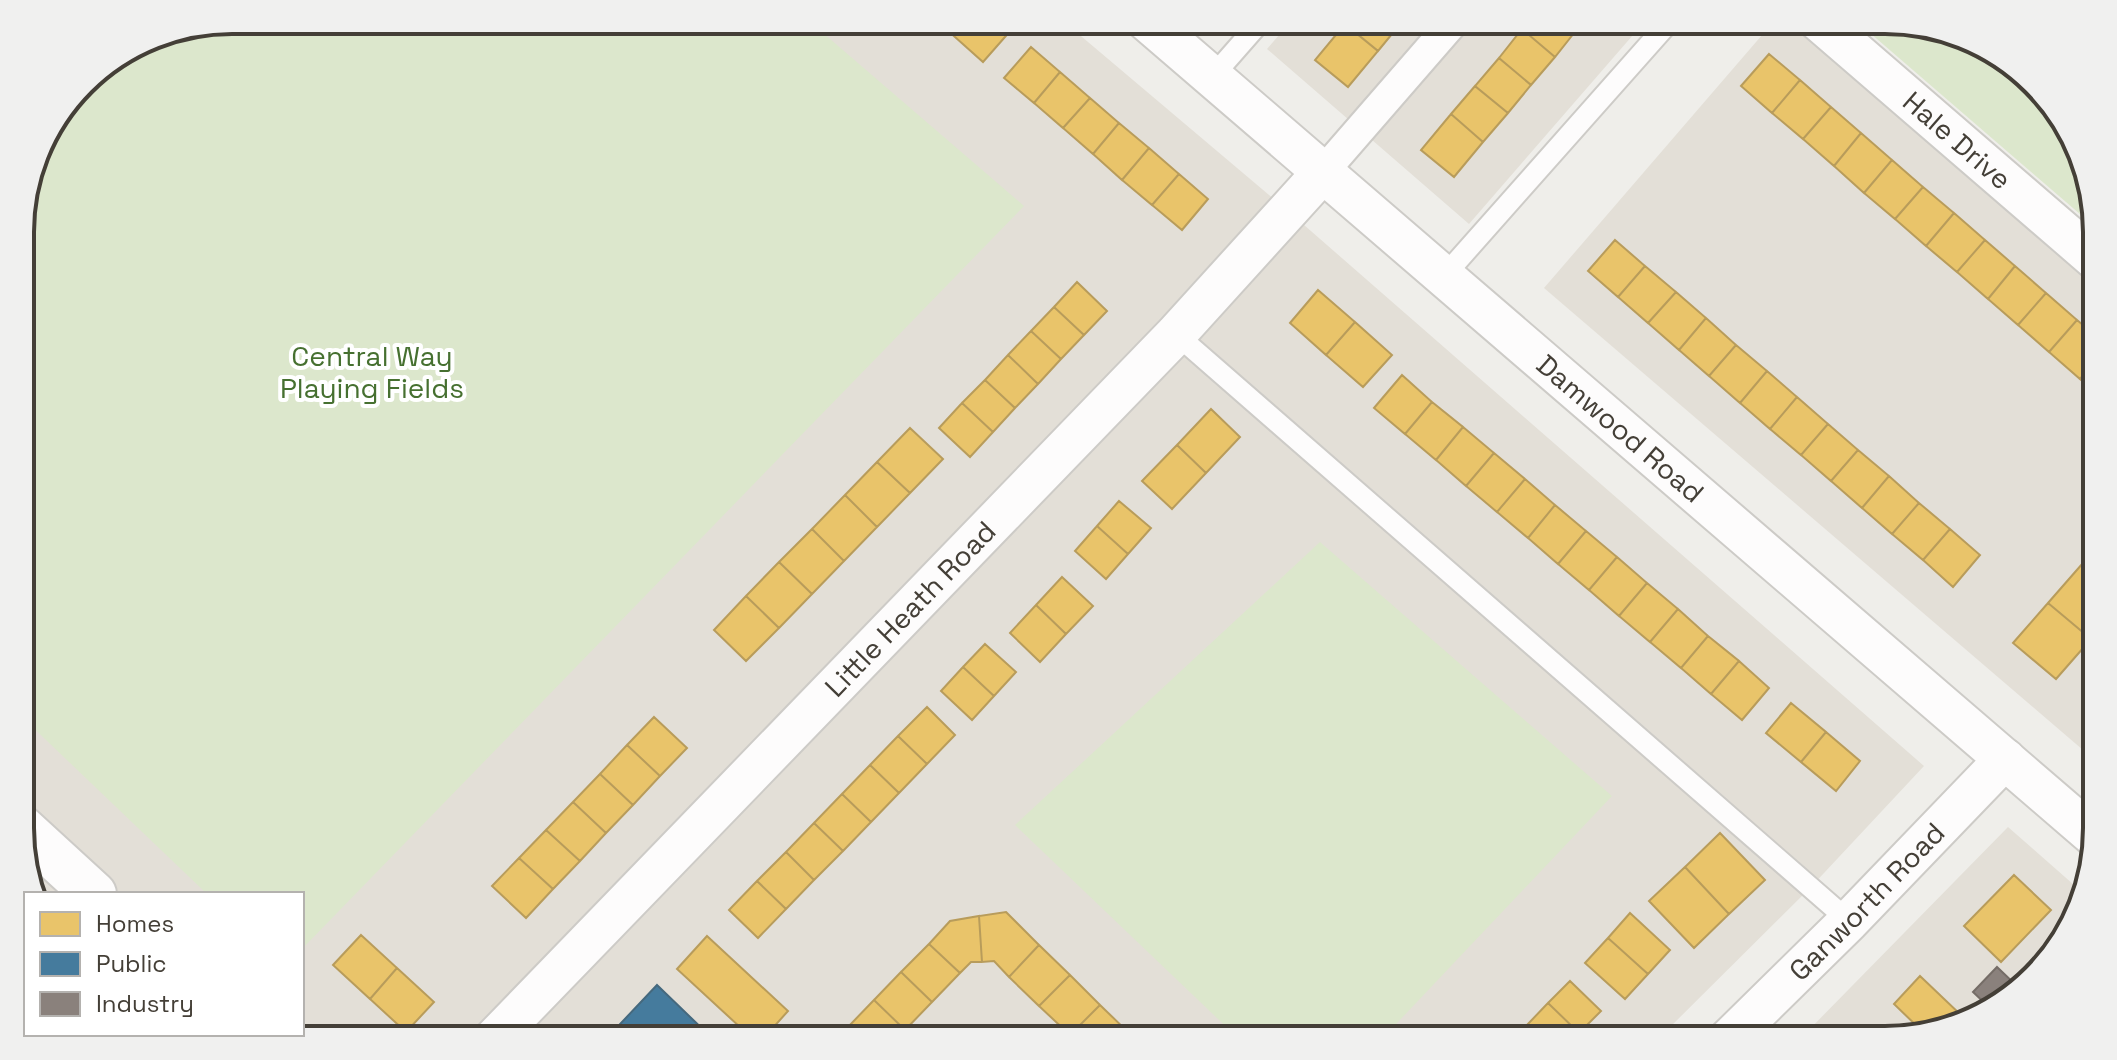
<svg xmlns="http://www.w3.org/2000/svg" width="2117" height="1060" font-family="'Space Grotesk',sans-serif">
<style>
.residential{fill:#e3dfd7}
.green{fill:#dce7cc}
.homes{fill:#e9c46a;stroke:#b89c5b;stroke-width:2}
.public{fill:#457b9d;stroke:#45697e;stroke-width:2}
.industry{fill:#8a817c;stroke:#756d67;stroke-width:2}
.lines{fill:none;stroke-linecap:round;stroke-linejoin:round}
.service-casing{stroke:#cdcbc7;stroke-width:24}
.pedestrian-casing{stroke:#cdcbc7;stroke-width:34}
.minor-casing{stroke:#cdcbc7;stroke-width:44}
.tertiary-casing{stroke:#cdcbc7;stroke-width:48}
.service{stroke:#fdfcfc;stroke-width:20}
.pedestrian{stroke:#fdfcfc;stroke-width:30}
.minor{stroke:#fdfcfc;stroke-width:40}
.tertiary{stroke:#fdfcfc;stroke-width:44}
.labels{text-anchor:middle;stroke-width:8;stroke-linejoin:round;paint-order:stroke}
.street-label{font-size:28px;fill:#443f37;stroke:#fff}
.park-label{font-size:28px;fill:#467030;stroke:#fff}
.rim{fill:none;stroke:#443f37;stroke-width:4}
</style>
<rect width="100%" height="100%" fill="#efeeea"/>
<!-- residential -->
<path class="residential" d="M232,20H1062L1288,211L1924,766L1810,888L1657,1040H232L207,1034H302V894H38L22,856L20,218L42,138L92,73L152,36Z
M1292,20H1646L1469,224L1267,49Z
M1775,20H1798L2095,281L2097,762L1544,288Z
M2008,827L2082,892L2075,921L2003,1004L1898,1040H1799Z"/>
<!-- green -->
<path class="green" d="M232,20H808L1024,206L302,949V894H207L22,717L20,218L42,138L92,73L152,36Z
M1855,20H1885L1978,42L2053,103L2095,205V227Z
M1320,542L1612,796L1381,1040H1240L1015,825Z"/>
<!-- homes -->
<path class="homes" d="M936,20H954L946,29Z
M954,20H1002L1012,29L983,62L946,29Z
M1348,20H1398L1401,23L1378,51L1345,24Z
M1530,20H1568L1578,28L1555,57L1522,29Z
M1568,20H1585L1578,28Z
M1345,24L1378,51L1348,87L1315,60Z
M1522,29L1555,57L1531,85L1499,58Z
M1031,47L1060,72L1034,103L1004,78Z
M1769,54L1800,80L1772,113L1741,86Z
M1499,58L1531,85L1508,113L1475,86Z
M1060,72L1090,98L1063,128L1034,103Z
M1800,80L1831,107L1803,139L1772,113Z
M1475,86L1508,113L1483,142L1451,114Z
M1090,98L1119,123L1093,154L1063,128Z
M1831,107L1861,133L1834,166L1803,139Z
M1451,114L1483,142L1454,177L1421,150Z
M1119,123L1149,148L1122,180L1093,154Z
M1861,133L1892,160L1864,193L1834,166Z
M1149,148L1179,174L1152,205L1122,180Z
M1892,160L1923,187L1895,219L1864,193Z
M1179,174L1208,199L1182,230L1152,205Z
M1923,187L1954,213L1926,246L1895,219Z
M1954,213L1985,240L1957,272L1926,246Z
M1615,240L1645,266L1618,297L1588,271Z
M1985,240L2015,266L1988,299L1957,272Z
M1645,266L1676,292L1648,323L1618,297Z
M2015,266L2046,293L2018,325L1988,299Z
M1077,282L1107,311L1084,335L1054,307Z
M1318,290L1355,322L1326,355L1290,323Z
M1676,292L1706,318L1679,350L1648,323Z
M2046,293L2077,320L2049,352L2018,325Z
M1054,307L1084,335L1061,359L1031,331Z
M1706,318L1736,345L1709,376L1679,350Z
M2077,320L2096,336V360L2080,379L2049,352Z
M1355,322L1392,355L1363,387L1326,355Z
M1031,331L1061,359L1038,384L1008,355Z
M1736,345L1767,371L1740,403L1709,376Z
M1008,355L1038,384L1015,408L985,380Z
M2096,360V392L2080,379Z
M1767,371L1797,397L1770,429L1740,403Z
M1402,375L1432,402L1405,434L1374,408Z
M985,380L1015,408L993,432L962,403Z
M1797,397L1828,424L1801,455L1770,429Z
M1432,402L1463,427L1436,460L1405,434Z
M962,403L993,432L970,457L939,428Z
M1211,409L1240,437L1206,473L1177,445Z
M1828,424L1858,450L1831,481L1801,455Z
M1463,427L1494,453L1466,486L1436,460Z
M910,428L943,459L910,493L877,462Z
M1177,445L1206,473L1172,509L1142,481Z
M1858,450L1889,476L1862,508L1831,481Z
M1494,453L1525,479L1497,512L1466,486Z
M877,462L910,493L877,527L845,495Z
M1889,476L1919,503L1892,534L1862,508Z
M1525,479L1555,505L1528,538L1497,512Z
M845,495L877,527L844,561L812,529Z
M1119,501L1151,528L1128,554L1097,526Z
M1919,503L1950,529L1923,560L1892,534Z
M1555,505L1586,531L1558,564L1528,538Z
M1097,526L1128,554L1106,579L1075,551Z
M812,529L844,561L812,594L779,562Z
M1950,529L1980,555L1953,587L1923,560Z
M1586,531L1617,557L1589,590L1558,564Z
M1617,557L1647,583L1619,616L1589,590Z
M779,562L812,594L779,628L746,596Z
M2083,563L2096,574V633L2091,639L2048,603Z
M1062,577L1093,606L1066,634L1036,605Z
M1647,583L1678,609L1650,642L1619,616Z
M746,596L779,628L746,661L714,630Z
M2048,603L2091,639L2056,679L2013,643Z
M1036,605L1066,634L1040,662L1010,633Z
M1678,609L1708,636L1681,668L1650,642Z
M1708,636L1739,661L1711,694L1681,668Z
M985,644L1016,672L994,696L963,667Z
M1739,661L1769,688L1742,720L1711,694Z
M963,667L994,696L972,720L941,691Z
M1791,703L1826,732L1801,762L1766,733Z
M927,707L955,735L927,764L898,736Z
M654,717L687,748L660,776L627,745Z
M1826,732L1860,761L1836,791L1801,762Z
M898,736L927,764L899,793L870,765Z
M627,745L660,776L633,805L600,774Z
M870,765L899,793L871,822L842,794Z
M600,774L633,805L606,833L573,802Z
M842,794L871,822L843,851L814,823Z
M573,802L606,833L580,861L546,830Z
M814,823L843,851L814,880L786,852Z
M546,830L580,861L553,889L519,858Z
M1720,833L1765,880L1729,914L1685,867Z
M786,852L814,880L786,909L757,881Z
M519,858L553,889L526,918L492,886Z
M1685,867L1729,914L1694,948L1649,901Z
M2014,875L2051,910L2001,962L1964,926Z
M757,881L786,909L758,938L729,910Z
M1006,912L1039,945L1009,977L994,961L982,962L979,916Z
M1630,913L1670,950L1648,974L1608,938Z
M979,916L982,962H971L960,973L929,944L950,921Z
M361,935L397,968L370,999L333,965Z
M707,936L788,1011L762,1040H754L677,969Z
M1608,938L1648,974L1625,999L1585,963Z
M929,944L960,973L932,1002L901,972Z
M1039,945L1070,975L1039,1006L1009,977Z
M397,968L434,1002L406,1032L370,999Z
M901,972L932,1002L905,1030L874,1000Z
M1070,975L1100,1005L1070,1035L1039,1006Z
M1920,976L1962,1016L1959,1019L1922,1031L1894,1004Z
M1570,981L1601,1011L1579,1033L1548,1003Z
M874,1000L905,1030L895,1040H859L847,1028Z
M1548,1003L1579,1033L1573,1040H1540L1526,1026Z
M1100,1005L1130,1034L1125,1040H1074L1070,1035Z
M1871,1026L1884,1040H1858Z"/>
<!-- public -->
<path class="public" d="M657,985L714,1040H605Z"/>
<!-- industry -->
<path class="industry" d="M1997,967L2018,987L2003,1004L1990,1008L1973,992Z"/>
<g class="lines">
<!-- service casing -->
<g class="service-casing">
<path id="service" d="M1212,77L1262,20
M1444,276L1671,20
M1176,334L1849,921"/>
</g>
<!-- pedestrian casing -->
<g class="pedestrian-casing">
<path id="pedestrian" d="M1323,172L1455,20"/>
</g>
<!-- minor casing -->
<g class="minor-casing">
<g id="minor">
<path id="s1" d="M1146,20L2095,837"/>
<path id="s2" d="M1818,20L2095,259"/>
<path id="s3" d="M493,1040L1176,334L1323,172"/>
<path id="s4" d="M1728,1040L1849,921L2005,759"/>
</g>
</g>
<!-- tertiary casing -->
<g class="tertiary-casing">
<path id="tertiary" d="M22,828L94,894
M245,1034L252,1040"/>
</g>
<!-- service -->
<use href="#service" class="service"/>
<!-- pedestrian -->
<use href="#pedestrian" class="pedestrian"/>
<!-- minor -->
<use href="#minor" class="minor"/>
<!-- tertiary -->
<use href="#tertiary" class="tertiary"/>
</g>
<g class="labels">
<!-- street labels -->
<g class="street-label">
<text dy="10" stroke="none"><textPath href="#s2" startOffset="184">Hale Drive</textPath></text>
<text dy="10" stroke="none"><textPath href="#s1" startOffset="626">Damwood Road</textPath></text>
<text dy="10" stroke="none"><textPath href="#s3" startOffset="600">Little Heath Road</textPath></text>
<text dy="10" stroke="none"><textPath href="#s4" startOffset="196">Ganworth Road</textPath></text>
</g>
<!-- park labels -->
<g class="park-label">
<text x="372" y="366">Central Way<tspan x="372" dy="32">Playing Fields</tspan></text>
</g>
</g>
<!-- crop -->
<path d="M0 0H2117V1060H0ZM232 34H1885A198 198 0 0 1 2083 232V828A198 198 0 0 1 1885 1026H232A198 198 0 0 1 34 828V232A198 198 0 0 1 232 34Z" fill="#f0f0ef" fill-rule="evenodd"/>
<path class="rim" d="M232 34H1885A198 198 0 0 1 2083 232V828A198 198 0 0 1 1885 1026H232A198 198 0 0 1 34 828V232A198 198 0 0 1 232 34Z"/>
<!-- legend -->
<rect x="24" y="892" width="280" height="144" fill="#ffffff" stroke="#b4b2af" stroke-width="2"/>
<rect x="40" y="912" width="40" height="24" fill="#e9c46a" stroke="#b4b2af" stroke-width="2"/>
<text x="96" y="932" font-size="24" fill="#443f37">Homes</text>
<rect x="40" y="952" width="40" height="24" fill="#457b9d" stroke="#b4b2af" stroke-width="2"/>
<text x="96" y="972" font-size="24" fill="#443f37">Public</text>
<rect x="40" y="992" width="40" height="24" fill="#8a817c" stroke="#b4b2af" stroke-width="2"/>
<text x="96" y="1012" font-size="24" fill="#443f37">Industry</text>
</svg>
